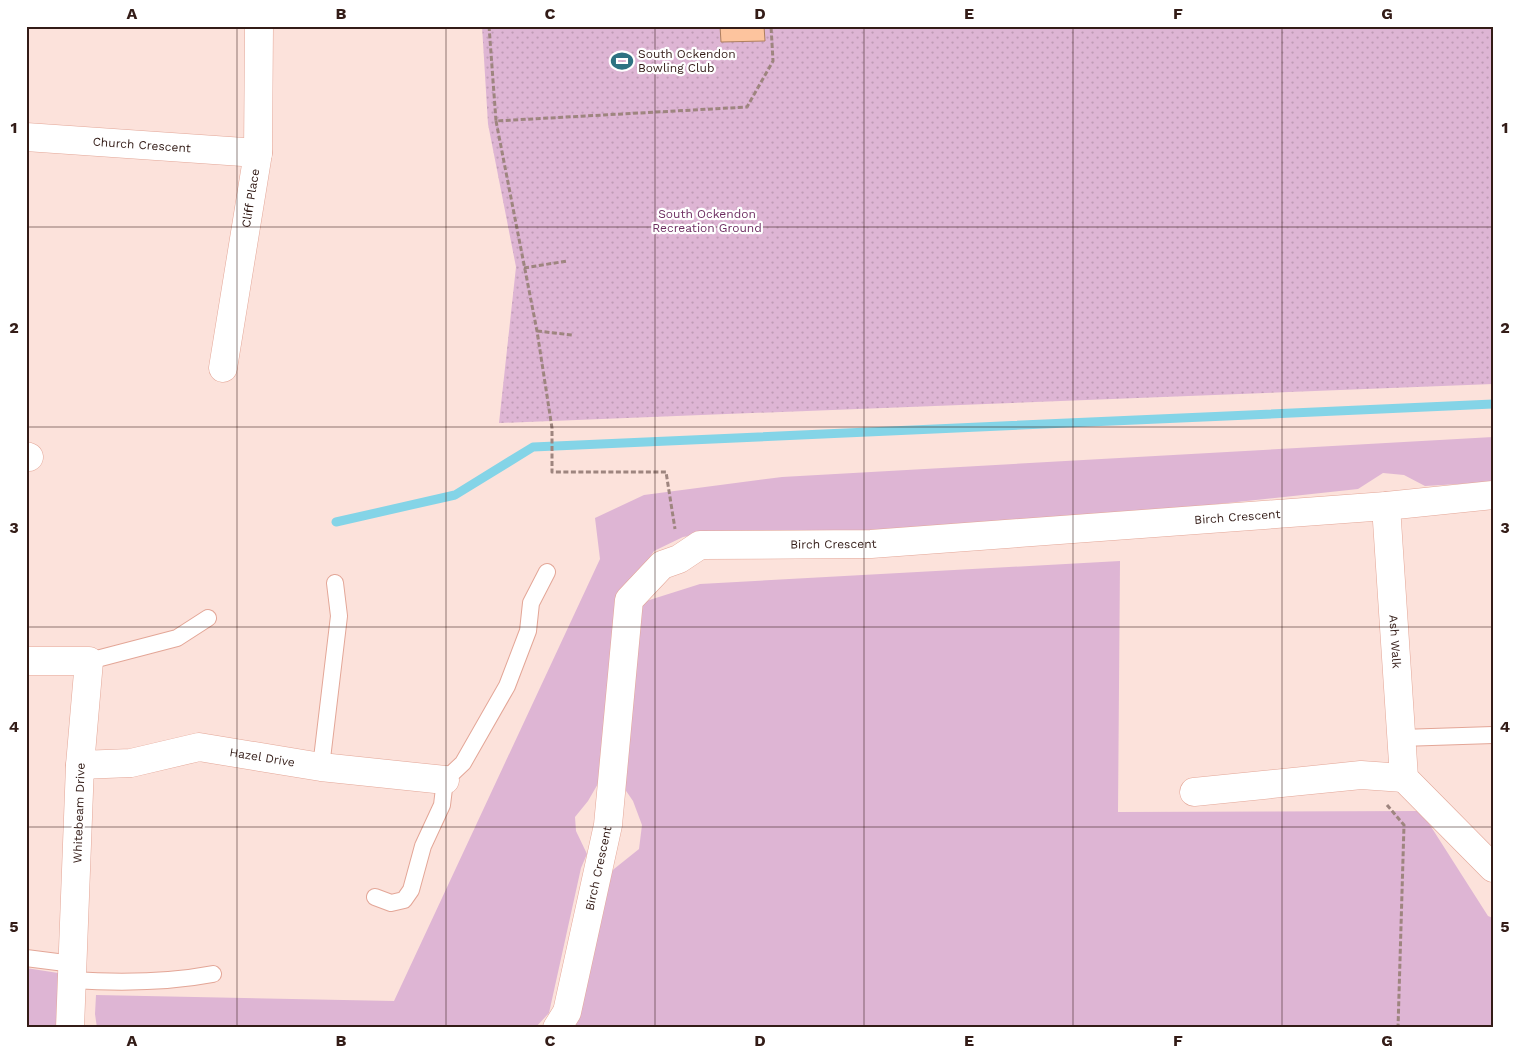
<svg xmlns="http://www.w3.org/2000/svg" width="1519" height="1054" font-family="'Work Sans',sans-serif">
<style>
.green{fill:#deb5d4}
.park{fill:url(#park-dots)}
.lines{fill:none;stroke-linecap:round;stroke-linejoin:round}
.stream{stroke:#84d4e7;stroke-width:9}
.building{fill:#fdc49e;stroke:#af7f5e}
.service-casing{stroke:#e3a697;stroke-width:18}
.minor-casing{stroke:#e3a697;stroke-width:29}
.path{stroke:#9e857f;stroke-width:3;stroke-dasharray:5 2.5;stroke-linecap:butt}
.service{stroke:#fff;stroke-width:16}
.minor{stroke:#fff;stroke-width:28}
.grid{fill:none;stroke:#331c17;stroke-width:1;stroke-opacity:0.55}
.labels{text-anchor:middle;stroke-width:4.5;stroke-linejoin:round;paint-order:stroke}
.poi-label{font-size:12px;fill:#331c17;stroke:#fff;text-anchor:start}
.street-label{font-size:12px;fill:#331c17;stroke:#fff}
.park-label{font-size:12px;fill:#6d2e61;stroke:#fff}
.neatline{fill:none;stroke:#331c17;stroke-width:2}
.grid-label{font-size:16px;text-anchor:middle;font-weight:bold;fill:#331c17}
</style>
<defs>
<pattern id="park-dots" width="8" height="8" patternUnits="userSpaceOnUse" patternTransform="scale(1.25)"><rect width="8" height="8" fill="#deb5d4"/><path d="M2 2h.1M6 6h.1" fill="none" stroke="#bf9bb5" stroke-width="1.8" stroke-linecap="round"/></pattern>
</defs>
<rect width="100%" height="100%" fill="#fce2db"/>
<!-- green -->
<path class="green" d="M1493,437V482L1425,486L1404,475L1383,473L1358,489L976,530L717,531L683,537L654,551L622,601L599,782L588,801L575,817L576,831L587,854L581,868L549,1013L535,1028H97L95,1014L96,995L394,1001L600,559L595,518L644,495L782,477Z
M1120,561L1118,812L1421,811L1488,916L1493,918V1028H569L609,873L639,849L642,825L633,801L622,785L640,603L700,584Z
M26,968L71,975L68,1028H26Z"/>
<!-- park -->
<path class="park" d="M482,26H1493V384L499,423L516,267L488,124Z"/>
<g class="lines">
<!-- stream -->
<path class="stream" d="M336,522L455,495L533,447L1493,404"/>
</g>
<!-- building -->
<path class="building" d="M720,26H764L765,41L721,42Z"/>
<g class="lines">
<!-- service casing -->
<g class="service-casing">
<path id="service" d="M89,661L177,638L208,618
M1401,738L1493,735
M321,767L339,616L335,583
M375,897L391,903L404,900L411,890L423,846L442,805L445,780L463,763L507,686L528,631L531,603L547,572
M26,958L73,964
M72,980C120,983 166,983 213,974"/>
</g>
<!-- minor casing -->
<g class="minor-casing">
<g id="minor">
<path id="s1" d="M26,137L258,153"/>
<path id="s2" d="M223,368L258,153L259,26"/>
<path d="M26,456L29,457"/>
<path id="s3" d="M1386,506L1404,778L1493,868"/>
<path d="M26,661H89L80,765L70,1028"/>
<path id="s4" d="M80,765L131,763L199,747L321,767L445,780"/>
<path d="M1194,792L1361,775L1404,778"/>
<path id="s5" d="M557,1028L567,1012L608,825L629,600L662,565L679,559L700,545L871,544L1386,506L1493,495"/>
</g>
</g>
<!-- path -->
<path class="path" d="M489,26L496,121L747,107L773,61L771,26
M496,121L537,331L552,428V472H666L675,529
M524,268L567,261
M537,331L572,335
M1387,805L1404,825L1398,1028"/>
<!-- service -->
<use href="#service" class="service"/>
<!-- minor -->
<use href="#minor" class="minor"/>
</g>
<!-- grid -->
<path class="grid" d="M237,26V1028M446,26V1028M655,26V1028M864,26V1028M1073,26V1028M1282,26V1028M26,227H1493M26,427H1493M26,627H1493M26,827H1493"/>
<!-- icons -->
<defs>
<g id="stadium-bare" transform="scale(1.725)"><path d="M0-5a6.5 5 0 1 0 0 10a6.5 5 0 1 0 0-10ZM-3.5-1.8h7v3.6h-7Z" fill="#2e7282" stroke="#fff" stroke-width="2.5" paint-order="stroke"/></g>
</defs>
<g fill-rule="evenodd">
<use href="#stadium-bare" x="622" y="61"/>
</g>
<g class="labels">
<!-- poi labels -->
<g class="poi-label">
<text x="638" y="58">South Ockendon<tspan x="638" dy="14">Bowling Club</tspan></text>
</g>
<!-- street labels -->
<g class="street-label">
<text dy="4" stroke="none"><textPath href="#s1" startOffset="116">Church Crescent</textPath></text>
<text dy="4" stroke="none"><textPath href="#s2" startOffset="172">Cliff Place</textPath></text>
<text dy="4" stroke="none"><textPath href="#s5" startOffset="1066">Birch Crescent</textPath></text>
<text dy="4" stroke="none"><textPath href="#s5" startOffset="661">Birch Crescent</textPath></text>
<text dy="4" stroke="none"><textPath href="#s3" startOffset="136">Ash Walk</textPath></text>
<text dy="4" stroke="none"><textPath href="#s4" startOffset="185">Hazel Drive</textPath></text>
<text transform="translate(79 813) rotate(-88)" y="4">Whitebeam Drive</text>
<text dy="4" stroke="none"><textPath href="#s5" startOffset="166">Birch Crescent</textPath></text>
</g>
<!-- park labels -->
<g class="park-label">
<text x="707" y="218">South Ockendon<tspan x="707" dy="14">Recreation Ground</tspan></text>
</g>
</g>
<!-- border -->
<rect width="1519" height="1054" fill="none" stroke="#ffffff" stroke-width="55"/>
<rect x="28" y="28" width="1464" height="998" class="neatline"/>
<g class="grid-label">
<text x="132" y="19">A</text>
<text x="341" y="19">B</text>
<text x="550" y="19">C</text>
<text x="760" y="19">D</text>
<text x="969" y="19">E</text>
<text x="1178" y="19">F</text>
<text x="1387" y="19">G</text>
<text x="14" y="133">1</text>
<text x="1505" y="133">1</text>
<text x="14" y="333">2</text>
<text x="1505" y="333">2</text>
<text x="14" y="533">3</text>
<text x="1505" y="533">3</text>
<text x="14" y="732">4</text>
<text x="1505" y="732">4</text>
<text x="14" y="932">5</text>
<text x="1505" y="932">5</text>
<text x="132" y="1046">A</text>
<text x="341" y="1046">B</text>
<text x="550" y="1046">C</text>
<text x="760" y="1046">D</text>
<text x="969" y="1046">E</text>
<text x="1178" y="1046">F</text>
<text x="1387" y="1046">G</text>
</g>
</svg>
